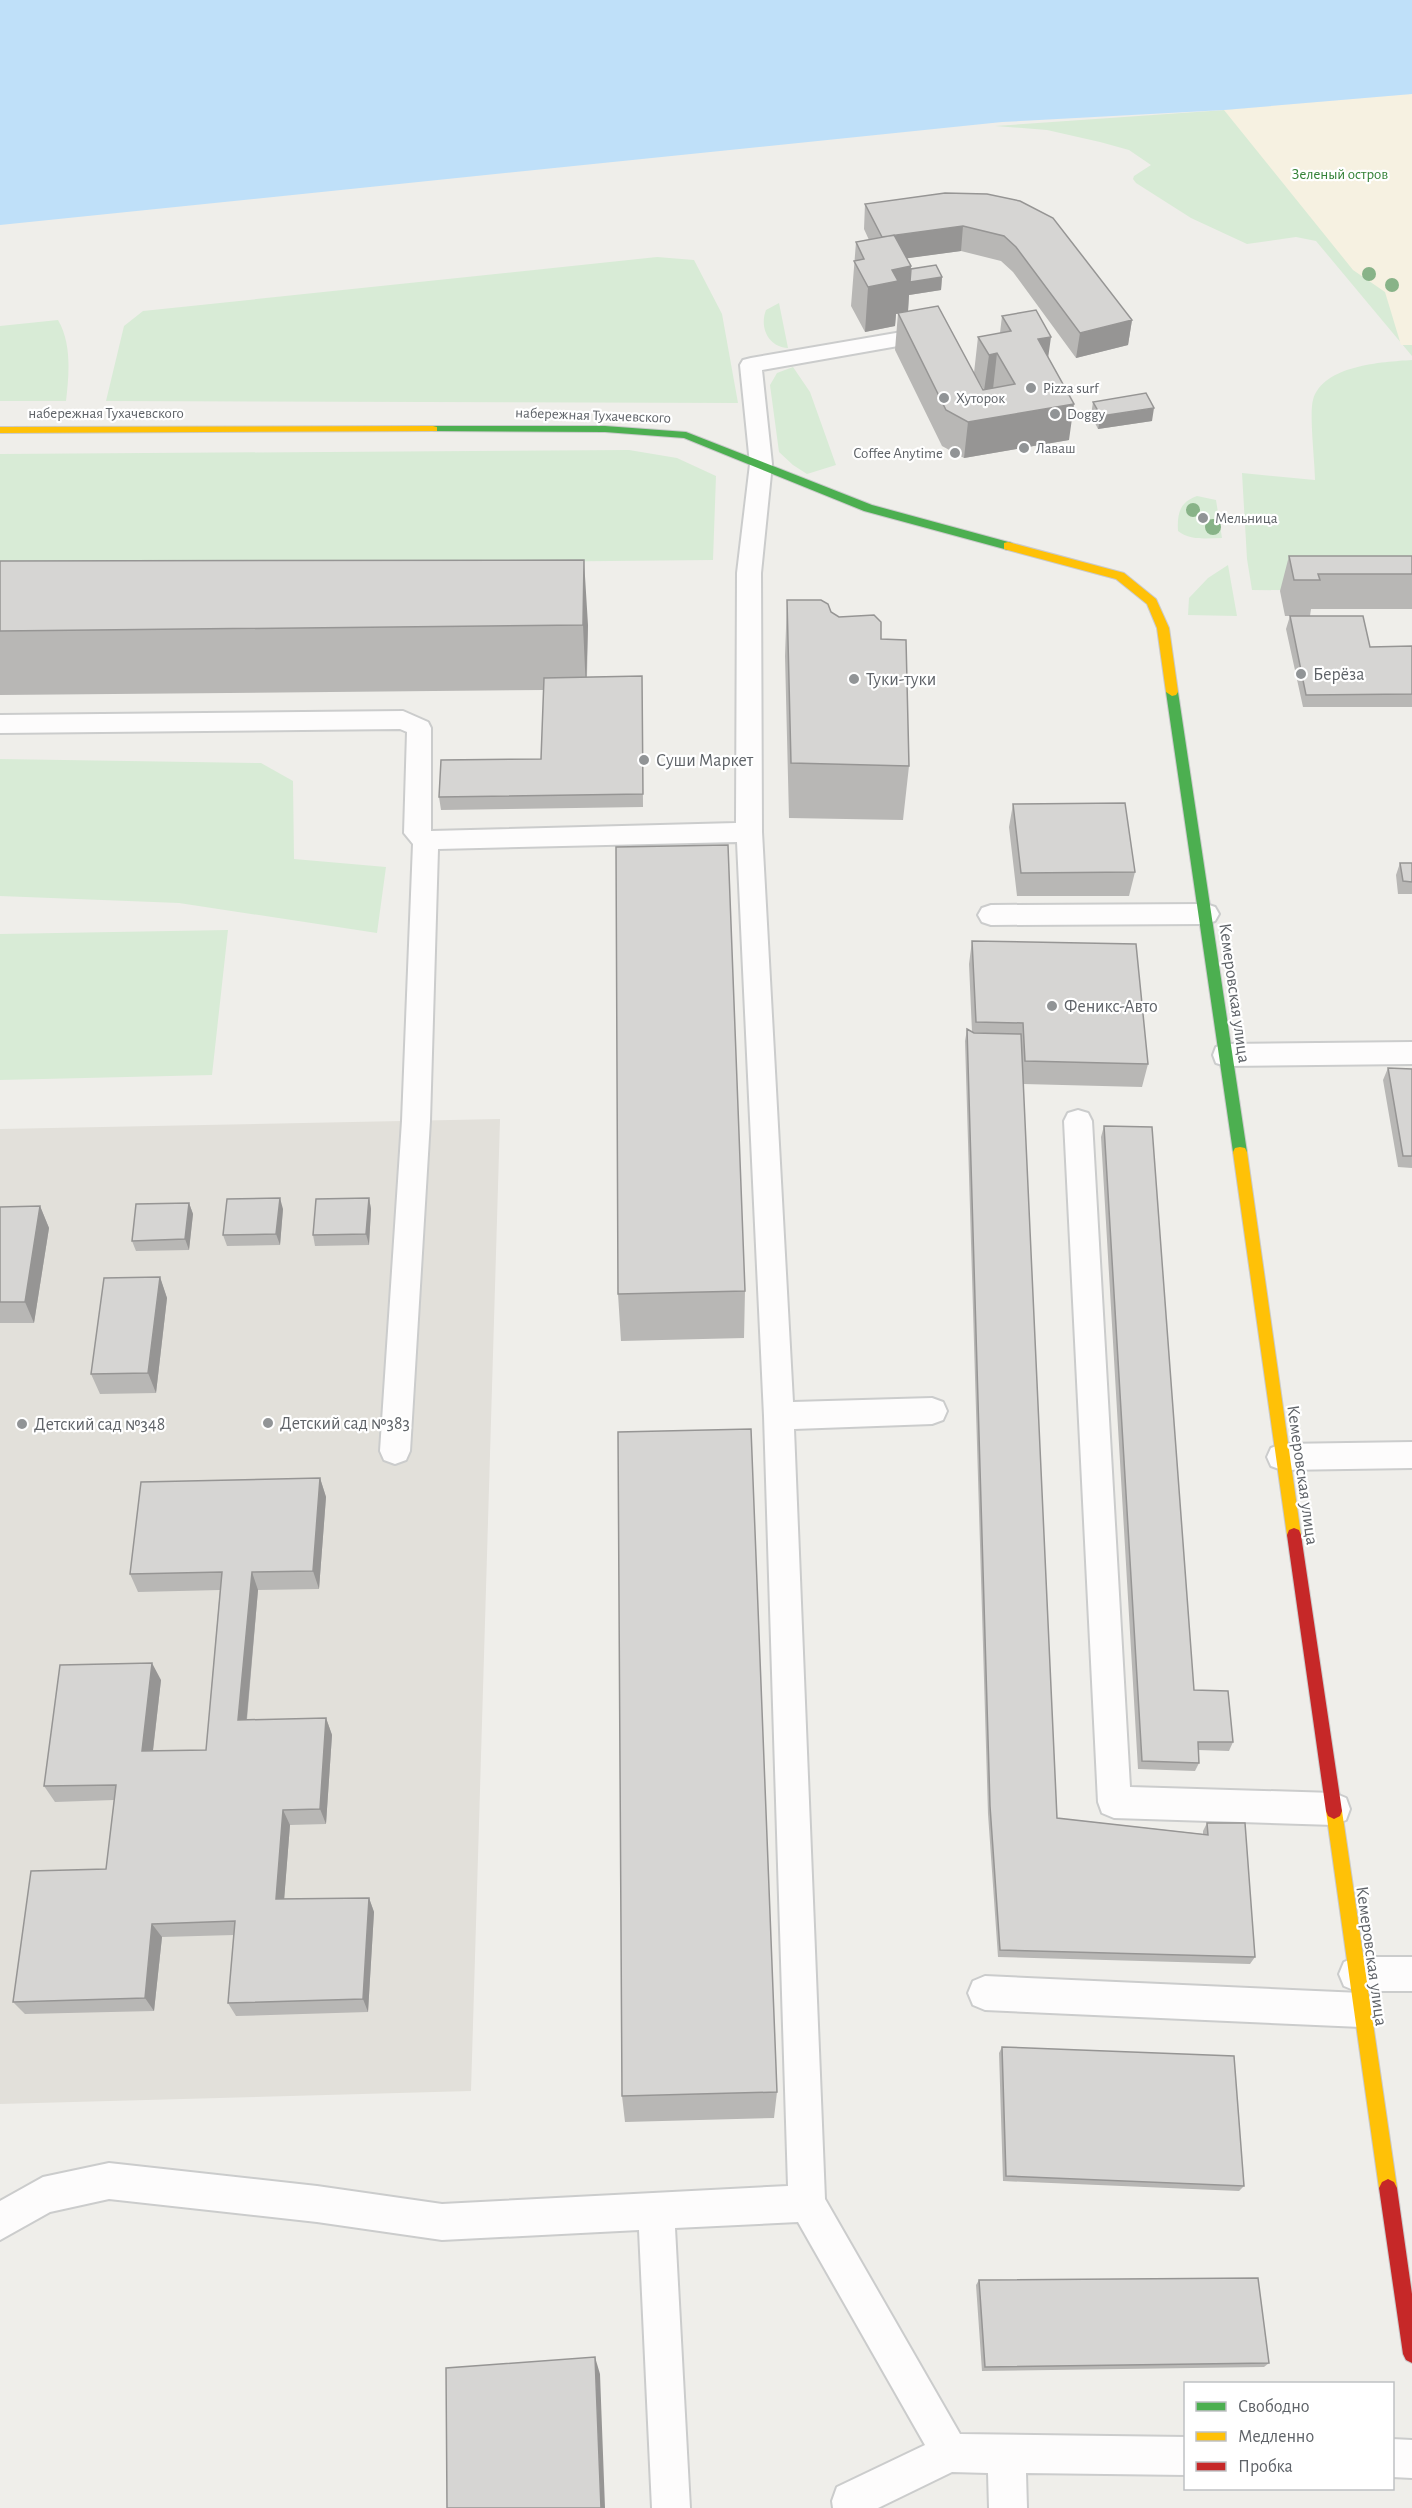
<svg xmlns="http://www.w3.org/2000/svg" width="1412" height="2508" font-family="'Alegreya Sans',sans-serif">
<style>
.education{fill:#e2e0da}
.green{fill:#d8ebd6}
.sand{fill:#f6f1e1}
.water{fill:#bfe0f9}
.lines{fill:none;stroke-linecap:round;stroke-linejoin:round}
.lane-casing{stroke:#cbcccc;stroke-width:4}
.fast-casing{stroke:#cacacb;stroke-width:2}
.slow-casing{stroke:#cacacb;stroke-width:2}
.jam-casing{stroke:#cacacb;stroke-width:2}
.lane{fill:#fdfcfc;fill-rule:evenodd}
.fast{fill:#4caf50;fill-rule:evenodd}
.slow{fill:#ffc107;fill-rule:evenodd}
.jam{fill:#c62828;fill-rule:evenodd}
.tree{fill:#88b388}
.wall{fill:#b8b7b5}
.shaded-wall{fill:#969594}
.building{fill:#d6d5d3;stroke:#969594;stroke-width:1.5}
.poi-dot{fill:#919496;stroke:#fff;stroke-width:2}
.labels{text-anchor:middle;stroke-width:4.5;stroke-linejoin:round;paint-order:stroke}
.far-park-label{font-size:15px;fill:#348238;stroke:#fff}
.far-poi-label{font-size:15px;fill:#5f6368;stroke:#fff;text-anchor:start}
.far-street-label{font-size:15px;fill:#5f6368;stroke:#fff}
.poi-label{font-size:18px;fill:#5f6368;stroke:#fff;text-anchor:start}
.street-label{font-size:18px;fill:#5f6368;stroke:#fff}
</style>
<rect width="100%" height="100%" fill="#efeeea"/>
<!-- education -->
<path class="education" d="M500,1119L471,2091L0,2104V1129Z"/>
<!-- green -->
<path class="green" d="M1412,97V356L1316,241L1296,237L1247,244L1191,218L1136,183L1133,179L1134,176L1151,165L1129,150L1100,142L1047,130L995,126Z
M657,257L694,260L722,314L738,403L106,401L124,326L143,311Z
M779,303L788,348C769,347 759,328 766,310Z
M58,320C72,344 69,375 66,401H0V326Z
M1412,360V591L1252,590L1247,559L1242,473L1315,480C1315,463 1309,413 1313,400C1323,365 1382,362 1412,360Z
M793,367L810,392L836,465L807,474L793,465L779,452L770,385L777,373Z
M629,450L677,458L716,476L713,560L0,567V454Z
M1197,496L1216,500L1222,538C1207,538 1190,541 1178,531C1177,513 1180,502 1197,496Z
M1228,565L1237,616L1188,615L1189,598L1208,578Z
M0,759L261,763L293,781L294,859L386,867L377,933L179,903L0,896Z
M228,930L212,1075L0,1080V934Z"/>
<!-- sand -->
<path class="sand" d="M1412,94V345H1401L1385,292L1353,270L1224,110Z"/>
<!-- water -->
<path class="water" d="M0,0H1412V94L1224,110L1002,122L0,225Z"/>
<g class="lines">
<!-- lane casing -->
<g class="lane-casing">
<path id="lane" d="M925,328L932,330L936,335L932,340L762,370L772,464L761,573L762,832L793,1402L932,1398L943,1402L947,1411L943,1420L932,1424L794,1429L825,2199L960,2434L1186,2437V2475L1026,2473L1027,2508H989L988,2473L952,2472L878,2508H833L832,2501L837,2487L925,2445L798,2222L675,2228L690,2508H652L639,2230L442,2240L317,2222L109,2199L50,2212L0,2240V2201L43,2177L109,2163L317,2186L442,2204L788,2186L764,1416L737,842L438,849L430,1121L410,1451L406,1460L395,1464L384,1460L380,1451L402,1121L413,844L404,833L407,732L400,729L0,733V715L403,711L428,722L431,728V831L736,823L737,573L750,464L740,365L743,360L751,358Z
M1206,904L1215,907L1219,914L1215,921L1206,924L991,925L982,922L978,915L982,908L991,905Z
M1412,1042V1064L1226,1066L1216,1063L1213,1055L1216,1047L1226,1044Z
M1078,1110L1088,1113L1092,1121L1130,1787L1334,1793L1346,1798L1350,1809L1346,1820L1334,1825L1114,1818L1102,1813L1098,1802L1064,1121L1068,1113Z
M1412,1442V1468L1282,1470L1271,1466L1267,1457L1271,1448L1282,1444Z
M1356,1957H1412V1991H1356L1344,1986L1339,1974L1344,1962Z
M985,1976L1361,1993L1373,1998L1378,2010L1373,2022L1361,2027L985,2010L973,2005L968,1993L973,1981Z
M1392,2439L1412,2440V2478L1392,2477Z"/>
</g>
<!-- fast casing -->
<g class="fast-casing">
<path id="fast" d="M433,426H605L686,432L872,505L1012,543L1013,546L1008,550L864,511L684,438L605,432L429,431V427Z
M1172,688L1178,692L1247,1152L1245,1156H1235L1233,1152L1166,692Z"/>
</g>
<!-- slow casing -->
<g class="slow-casing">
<path id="slow" d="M433,426L437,427V431L0,433V427Z
M1008,542L1124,573L1156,599L1169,628L1178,692L1176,695L1172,696L1166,692L1157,628L1147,604L1116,579L1004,549V543Z
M1240,1147L1245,1148L1247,1152L1301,1535L1299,1540L1294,1542L1289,1540L1287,1535L1233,1152L1235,1148Z
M1334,1803L1340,1806L1342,1811L1397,2188L1394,2194L1388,2197L1382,2194L1379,2188L1326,1811L1328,1806Z"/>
</g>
<!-- jam casing -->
<g class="jam-casing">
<path id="jam" d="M1294,1528L1299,1530L1301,1535L1342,1811L1340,1816L1334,1819L1328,1816L1326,1811L1287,1535L1289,1530Z
M1388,2179L1394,2182L1397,2188L1412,2294V2363L1406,2360L1403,2354L1379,2188L1382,2182Z"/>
</g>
<!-- lane -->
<use href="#lane" class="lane"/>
<!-- fast -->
<use href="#fast" class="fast"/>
<!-- slow -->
<use href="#slow" class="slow"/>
<!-- jam -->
<use href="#jam" class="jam"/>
</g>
<!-- trees -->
<g class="tree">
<circle cx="1369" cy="274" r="7"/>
<circle cx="1392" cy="285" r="7"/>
<circle cx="1193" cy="510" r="7"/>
<circle cx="1213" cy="527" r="8"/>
</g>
<!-- wall -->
<path class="wall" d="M945,193L1132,320L1128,345L1076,358L1013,272L1001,261L961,251L907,258L911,269L942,277L941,290L909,295L908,311L896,314L895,326L865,332L851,306L856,242L869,240L864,229L865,204Z
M898,313L983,390H984L974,373L978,337L1000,333L1002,316L1048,358L1069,440L964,458L942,446L895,350Z
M1093,402L1152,421L1098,429L1091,415Z
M1289,556H1412V609H1311L1310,616H1285L1280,591Z
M0,561L588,625L587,677L642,676L643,807L441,810L439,797L541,759L544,690L0,695Z
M787,600L831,612L909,766L903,820L789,818L785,656Z
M1290,616L1370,647L1412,646V707H1303L1286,629Z
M1013,804L1135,872L1129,896H1017L1009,827Z
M1400,863H1412V894H1398L1396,875Z
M972,941L1148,1064L1142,1087L1023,1084L1057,1818L1203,1834V1831L1207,1823L1255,1957L1250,1964L998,1957L988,1814L965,1041L967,1029L972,1032L969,964Z
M1388,1068L1412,1069V1168L1398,1167L1383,1080Z
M1104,1126L1194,1690L1233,1742L1229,1751L1198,1750L1199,1763L1195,1771L1138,1769L1101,1137Z
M369,1198L371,1209L369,1245L315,1246L313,1235Z
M189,1203L193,1214L189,1250L136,1251L132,1241Z
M40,1206L49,1228L34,1323H0V1207Z
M283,1209L280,1245L227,1246L223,1235Z
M160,1277L167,1298L156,1393L100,1394L91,1374Z
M745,1291L744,1338L621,1341L618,1294Z
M320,1478L326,1497L319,1589L258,1590L247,1720L326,1718L332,1735L326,1824L290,1825L284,1899L369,1898L374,1912L368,2012L236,2016L228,2003L234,1935L162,1937L154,2011L25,2014L13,2002L106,1869L114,1800L55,1802L44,1786L161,1680L153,1751L206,1750L220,1590L138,1592L130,1574Z
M1002,2047L1244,2186L1239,2191L1003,2181L999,2053Z
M777,2092L774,2118L625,2122L622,2096Z
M979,2280L1269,2363L1264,2367L982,2371L976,2285Z"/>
<!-- shaded-wall -->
<path class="shaded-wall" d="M963,226L961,251L880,262L882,237Z
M911,266L910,282L942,277L941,290L909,295L908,311L896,314L895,326L865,332L868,287L892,270Z
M1132,320L1128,345L1076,358L1080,333Z
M1051,337L1046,373L1038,339Z
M997,353L993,389L984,391L989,355Z
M1074,404L1069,440L964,458L968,422Z
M1154,408L1152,421L1098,429L1101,416Z
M584,560L588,625L586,690L583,625Z
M280,1198L283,1209L280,1245L276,1234Z
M369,1198L371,1209L369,1245L366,1234Z
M189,1203L193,1214L189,1250L185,1239Z
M40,1206L49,1228L34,1323L25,1302Z
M160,1277L167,1298L156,1393L148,1373Z
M320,1478L326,1497L319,1589L313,1571Z
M252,1572L258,1590L245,1737L238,1720Z
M152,1663L161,1680L151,1767L142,1751Z
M326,1718L332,1735L326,1824L320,1809Z
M283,1810L290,1825L283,1914L276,1899Z
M369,1898L374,1912L368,2012L363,1999Z
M152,1924L162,1937L154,2011L145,1998Z
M595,2357L600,2374L605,2508H601Z"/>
<!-- building -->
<path class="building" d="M945,193L987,194L1020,201L1053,218L1132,320L1080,333L1016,247L1004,236L963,226L882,237L865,204Z
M894,235L911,266L892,270L898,281L868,287L854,261L864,259L856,242Z
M936,265L942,277L910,282L911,269Z
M938,306L983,390L1015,384L997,353L989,355L978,337L1011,331L1002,316L1036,310L1051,337L1038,339L1074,404L968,422L946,410L898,313Z
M1146,393L1154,408L1101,416L1093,402Z
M1289,556H1412V574H1318L1320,580H1294Z
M584,560L583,625L0,631V561Z
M787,600H821L828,604L831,612L839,617L874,615L881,622V639L906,640L909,766L791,763Z
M1290,616H1363L1370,647L1412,646V694L1306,695Z
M642,676L643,794L439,797L441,760L541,759L544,678Z
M1125,803L1135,872L1021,873L1013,804Z
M728,845L745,1291L618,1294L616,847Z
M1400,863H1412V882L1403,881Z
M972,941L1136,944L1148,1064L1025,1061L1023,1023L976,1022Z
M967,1029L974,1033L1021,1034L1057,1818L1208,1835L1207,1823H1245L1255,1957L1000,1950L990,1806Z
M1388,1068L1412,1069V1156H1403Z
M1104,1126L1152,1127L1194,1690L1228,1691L1233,1742H1198L1199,1763L1142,1761Z
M280,1198L276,1234L223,1235L227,1199Z
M369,1198L366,1234L313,1235L316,1199Z
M189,1203L185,1239L132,1241L136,1204Z
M40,1206L25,1302H0V1207Z
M160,1277L148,1373L91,1374L104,1278Z
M751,1429L777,2092L622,2096L618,1432Z
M320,1478L313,1571L252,1572L238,1720L326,1718L320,1809L283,1810L276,1899L369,1898L363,1999L228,2003L235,1921L152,1924L145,1998L13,2002L31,1871L106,1869L116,1785L44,1786L60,1665L152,1663L142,1751L206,1750L222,1572L130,1574L141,1482Z
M1002,2047L1234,2056L1244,2186L1006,2176Z
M1258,2278L1269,2363L985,2367L979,2280Z
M595,2357L601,2508H447L446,2368Z"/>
<!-- markers -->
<g class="poi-dot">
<circle cx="1031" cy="388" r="6"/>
<circle cx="944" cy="398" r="6"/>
<circle cx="1055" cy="414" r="6"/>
<circle cx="1024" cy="448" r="6"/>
<circle cx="955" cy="453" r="6"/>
<circle cx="1203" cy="518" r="6"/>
<circle cx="1301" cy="674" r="6"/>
<circle cx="854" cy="679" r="6"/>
<circle cx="644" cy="760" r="6"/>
<circle cx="1052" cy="1006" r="6"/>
<circle cx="268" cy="1423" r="6"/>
<circle cx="22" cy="1424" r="6"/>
</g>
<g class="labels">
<!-- far-park labels -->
<g class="far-park-label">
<text x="1340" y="179">Зеленый остров</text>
</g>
<!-- far-poi labels -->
<g class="far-poi-label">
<text x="1043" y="393">Pizza surf</text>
<text x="956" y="403">Хуторок</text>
<text x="1067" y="419">Doggy</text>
<text x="1036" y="453">Лаваш</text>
<text x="943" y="458" text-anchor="end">Coffee Anytime</text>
<text x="1215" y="523">Мельница</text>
</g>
<!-- far-street labels -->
<g class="far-street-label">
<text x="106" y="418">набережная Тухачевского</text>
<text transform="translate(593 415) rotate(2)" y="5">набережная Тухачевского</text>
</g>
<!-- poi labels -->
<g class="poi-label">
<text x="1313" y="680">Берёза</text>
<text x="866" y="685">Туки-туки</text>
<text x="656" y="766">Суши Маркет</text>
<text x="1064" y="1012">Феникс-Авто</text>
<text x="280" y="1429">Детский сад №383</text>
<text x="34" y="1430">Детский сад №348</text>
</g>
<!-- street labels -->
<g class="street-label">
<text transform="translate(1235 993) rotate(82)" y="6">Кемеровская улица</text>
<text transform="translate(1303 1475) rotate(82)" y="6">Кемеровская улица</text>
<text transform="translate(1372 1956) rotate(82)" y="6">Кемеровская улица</text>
</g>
</g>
<!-- legend -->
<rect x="1184" y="2382" width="210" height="108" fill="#ffffff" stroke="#bfc1c3" stroke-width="1.5"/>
<rect x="1196" y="2402" width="30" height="9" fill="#4caf50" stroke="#bfc1c3" stroke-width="1.5"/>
<text x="1238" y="2412" font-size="18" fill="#5f6368">Свободно</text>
<rect x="1196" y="2432" width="30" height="9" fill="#ffc107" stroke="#bfc1c3" stroke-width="1.5"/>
<text x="1238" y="2442" font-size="18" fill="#5f6368">Медленно</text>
<rect x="1196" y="2462" width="30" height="9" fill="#c62828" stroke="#bfc1c3" stroke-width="1.5"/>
<text x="1238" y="2472" font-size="18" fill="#5f6368">Пробка</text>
</svg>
